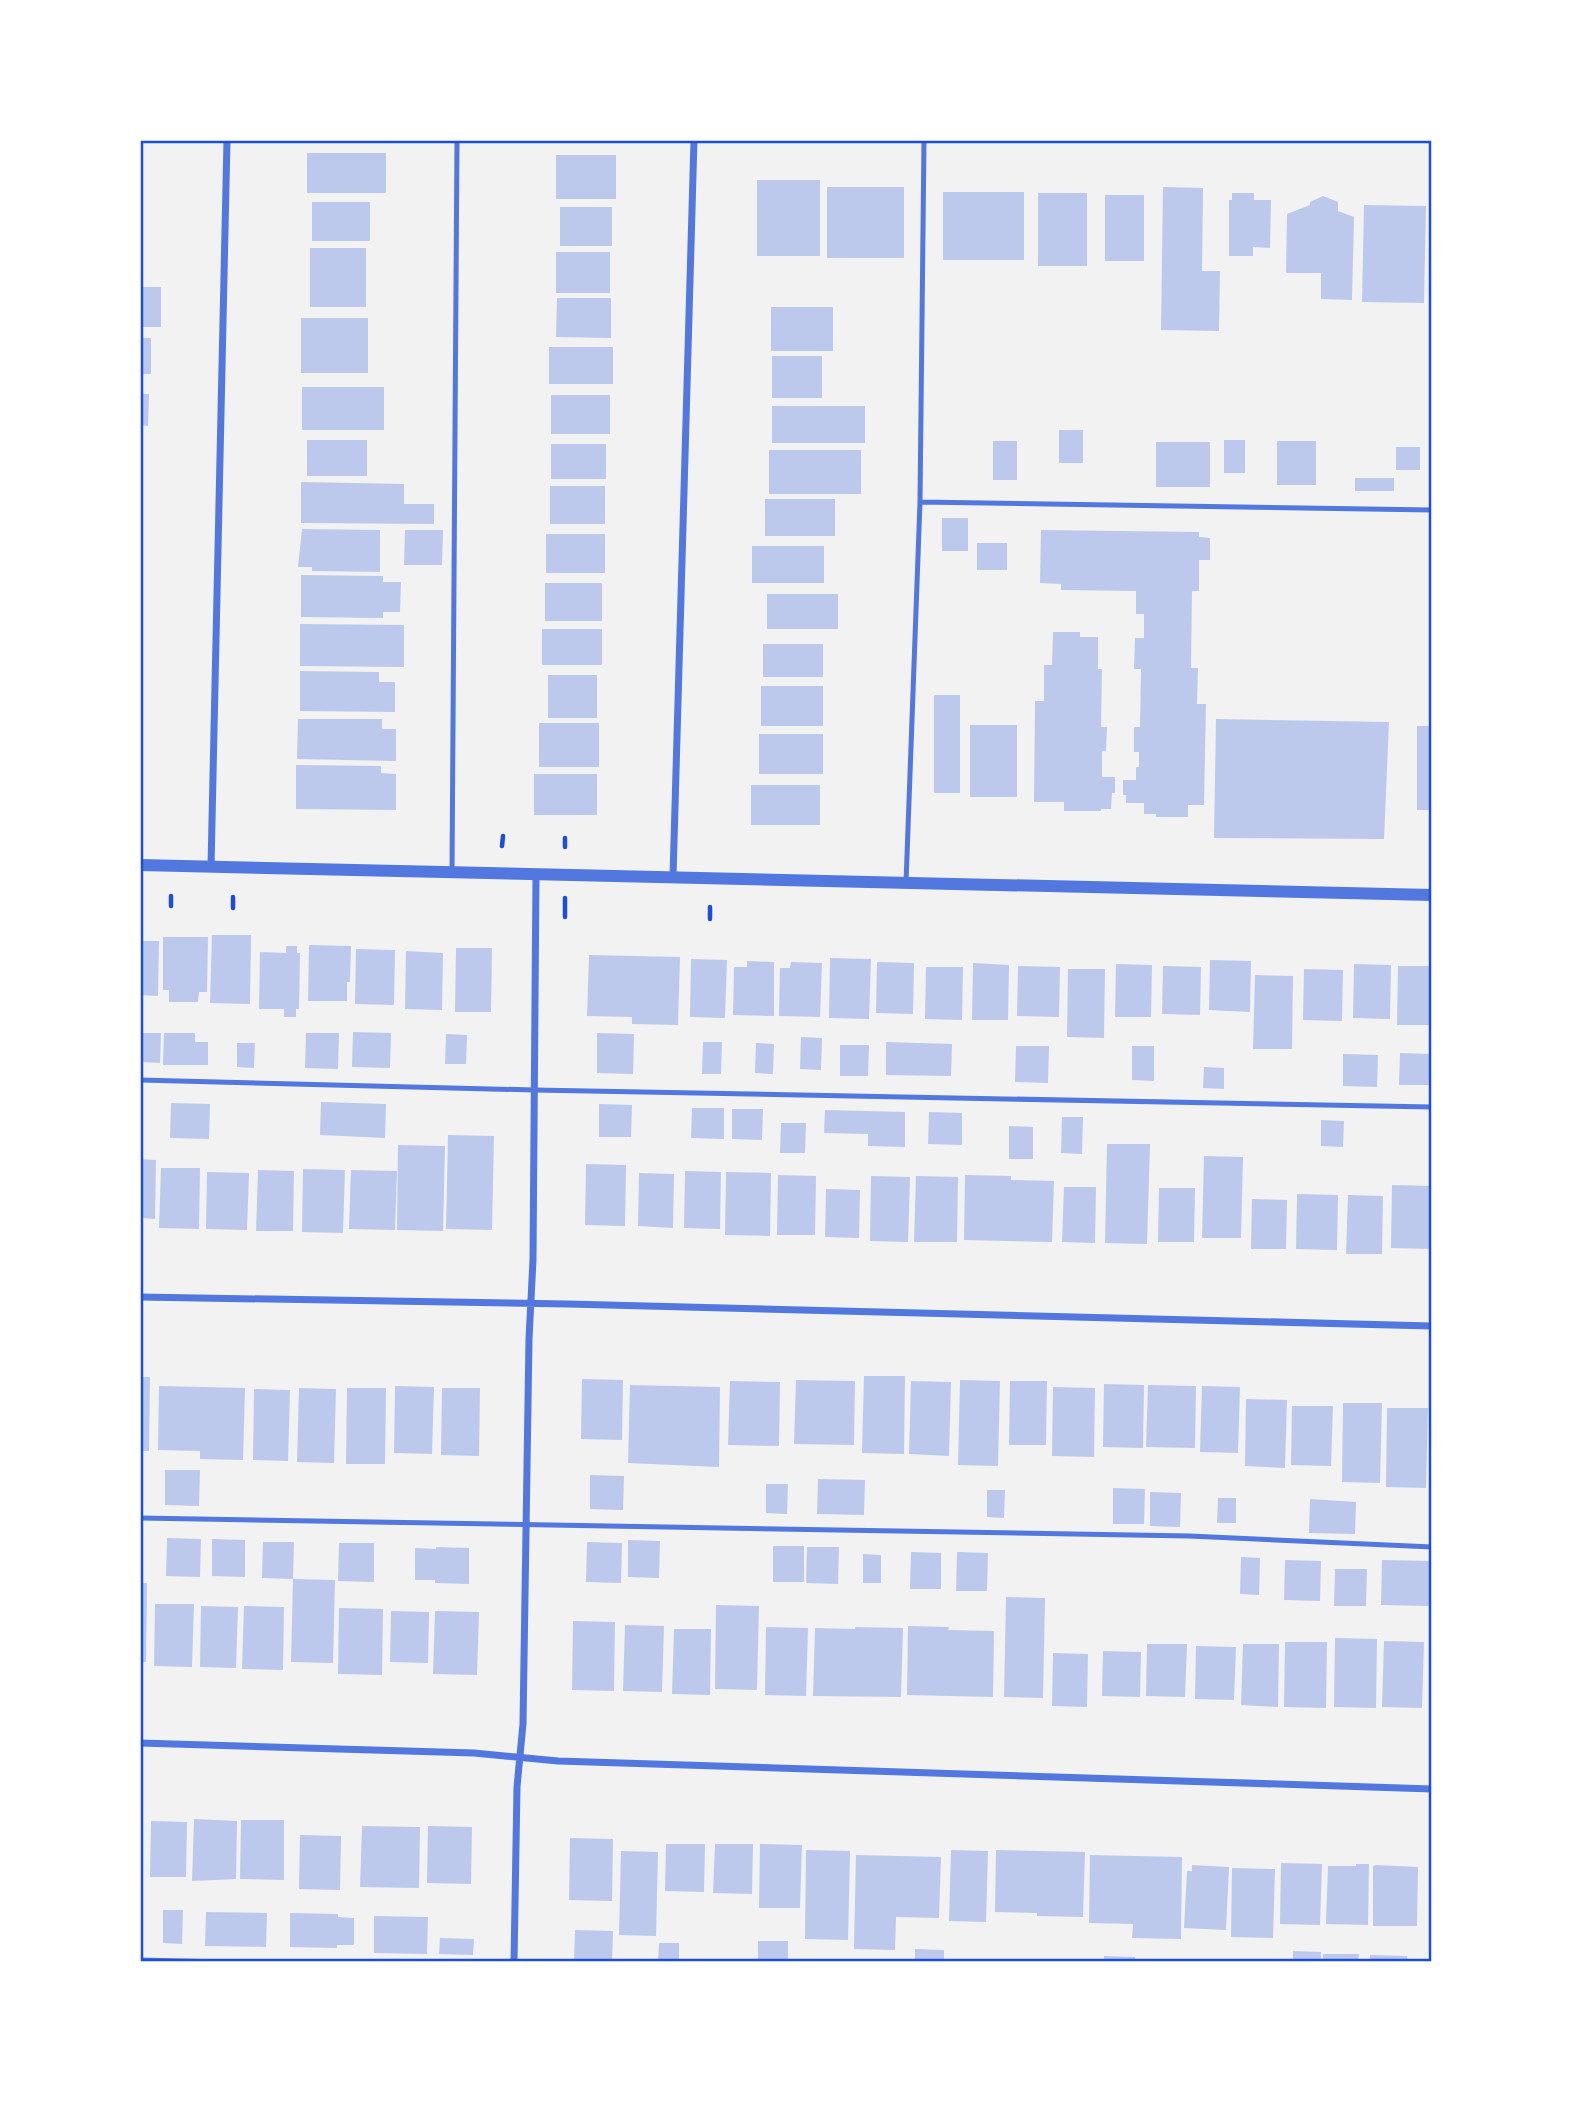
<svg xmlns="http://www.w3.org/2000/svg" width="1572" height="2102" font-family="'IBM Plex Sans',sans-serif">
<style>
.building{fill:#bdc9ec}
.lines{fill:none;stroke-linecap:round;stroke-linejoin:round}
.path{stroke:#1d4ed8;stroke-width:4.5}
.service{stroke:#5277de;stroke-width:5}
.minor{stroke:#5277de;stroke-width:7}
.tertiary{stroke:#5277de;stroke-width:12}
.neatline{fill:none;stroke:#1d4ed8;stroke-width:2.5}
</style>
<rect width="100%" height="100%" fill="#f2f2f2"/>
<!-- building -->
<path class="building" d="M307,153H386V193H307Z
M556,155H616V199H556Z
M757,180H820V256H757Z
M827,187H904V258H827Z
M1163,187L1203,188L1202,271H1220L1219,331L1161,330Z
M943,192H1024V260H943Z
M140,193H143V234H140Z
M1038,193H1087V266H1038Z
M1232,193H1254V200H1271L1270,248L1253,247V256H1229V200H1232Z
M1105,195H1144V261H1105Z
M1323,196L1338,202V211L1354,217L1352,300L1321,299V273H1286L1287,214L1310,205V202Z
M312,202H370V241H312Z
M1364,205L1426,206L1424,303L1362,302Z
M560,207H612V246H560Z
M310,248H366V307H310Z
M556,252H610V293H556Z
M140,287H161V327H140Z
M557,298H611V338L556,337Z
M771,307H833V351H771Z
M301,318H368V373H301Z
M140,338H151V374H140Z
M549,347H613V384H549Z
M772,356H822V398H772Z
M302,387H384V430H302Z
M140,394H149L148,426L140,425Z
M551,395H610V434H551Z
M772,406H865V443H772Z
M1059,430H1083V463H1059Z
M307,440H367V476H307Z
M1224,440H1245V473H1224Z
M993,441H1017V480H993Z
M1277,441H1316V485H1277Z
M1156,442H1210V487H1156Z
M551,444H606V479H551Z
M1396,447H1420V470H1396Z
M769,450H861V494H769Z
M1355,478H1394V491H1355Z
M301,482L404,484V504H434V524L301,523Z
M550,486H605V524H550Z
M765,499H835V536H765Z
M942,518H968V551H942Z
M302,529L380,530V572L312,571V567H298Z
M405,530H443L442,565H404Z
M1041,530L1199,532V537L1210,538V560H1199V591H1192L1191,668H1198L1197,704H1206L1204,805H1188V817H1156V814H1144V803H1126V795H1123V780H1136V767H1139V752H1134V727H1140L1141,669H1134L1135,638H1144V614H1136V591L1061,590V584L1040,583Z
M546,534H605V573H546Z
M977,543H1007V570H977Z
M752,546H824V583H752Z
M301,575L383,576V582H401L400,612H383V618L301,617Z
M545,583H602V621H545Z
M767,594H838V629H767Z
M300,624L404,625V667L300,666Z
M542,629H602V665H542Z
M1053,632H1080V637H1098V669H1102L1101,727H1107L1106,751H1102V777H1115V793H1112L1111,809H1101V811H1064V802H1034L1035,701H1044V665H1052Z
M763,644H823V677H763Z
M300,671L379,672V682H395V712L300,711Z
M548,675H597V718H548Z
M761,686H823V726H761Z
M934,695H960V793H934Z
M298,719H382V729H396V761L297,759Z
M1216,719L1389,722L1384,839L1214,838Z
M539,723H599V767H539Z
M970,725H1017V797H970Z
M1417,726H1432V810H1417Z
M759,734H823V774H759Z
M296,765L381,766V773L396,774V810L296,809Z
M534,774H597V815H534Z
M751,785H820V825H751Z
M212,935H251L250,1004L210,1003Z
M163,937H208L207,992H199L198,1002H169V990H163Z
M140,941H159L158,996L140,995Z
M309,945L351,946L350,982H347V1001H308Z
M286,946H297V953H300L299,1009H296V1017H284V1009H259L260,952L286,953Z
M456,948H492L491,1012H455Z
M356,949L395,950L394,1005L355,1004Z
M406,951L443,953L442,1010L405,1009Z
M589,955L680,957L678,1025L632,1024V1017L587,1016Z
M830,958L871,959L869,1019L829,1018Z
M691,959L727,960L725,1018L690,1017Z
M1210,960L1251,961L1250,1012L1209,1010Z
M747,961L774,962V1016L733,1015L734,967H747Z
M791,962L822,963L820,1017L779,1016L780,968H790Z
M877,962L914,963L913,1014L876,1013Z
M973,963L1009,965L1008,1020H972Z
M1116,964L1152,965L1151,1017H1115Z
M1354,964L1391,965L1390,1019L1353,1018Z
M1018,966L1060,967L1059,1017L1017,1016Z
M1163,966L1201,967L1200,1015L1162,1014Z
M1398,966H1432V1025H1397Z
M926,967H963L962,1020L925,1019Z
M1068,969H1105L1104,1038L1067,1037Z
M1304,969L1343,970L1342,1021L1303,1020Z
M1255,975L1293,976L1292,1049H1253Z
M353,1032L391,1033L390,1068L352,1067Z
M140,1033H161L160,1063L140,1062Z
M164,1033H195V1042H208V1065H163Z
M306,1033H339L338,1069L305,1068Z
M597,1033L634,1034L633,1074L597,1073Z
M446,1034L467,1035L466,1064H445Z
M801,1037L822,1038L821,1070L800,1069Z
M703,1042H722L721,1074H702Z
M886,1042L952,1044L951,1076L886,1075Z
M237,1043H255L254,1068L237,1067Z
M756,1043L774,1044L773,1074L755,1073Z
M840,1045H869L868,1076H840Z
M1016,1046H1049L1048,1083L1015,1082Z
M1132,1046H1154V1081L1132,1080Z
M1400,1053L1432,1054V1085H1399Z
M1343,1054L1378,1055L1377,1087L1343,1086Z
M1204,1067L1224,1068V1089L1203,1088Z
M321,1102L386,1104L385,1138L320,1135Z
M171,1103L210,1104L209,1139L170,1138Z
M599,1104L632,1105L631,1137H599Z
M692,1108H724V1139L691,1138Z
M732,1109H763L762,1140L732,1139Z
M825,1110L905,1112V1147L868,1146V1134L824,1133Z
M929,1112L962,1113V1145L928,1144Z
M1062,1117H1083L1082,1154L1061,1153Z
M1321,1120L1344,1121L1343,1147L1321,1146Z
M781,1123H806L805,1153H780Z
M1009,1126L1033,1127V1159H1009Z
M448,1135L494,1136L492,1230L446,1229Z
M1107,1144H1150L1147,1244L1105,1243Z
M398,1145L445,1146L443,1231L397,1230Z
M1204,1156L1243,1157L1241,1238H1202Z
M140,1159L156,1160L155,1219L140,1218Z
M586,1164L626,1165L625,1226L585,1225Z
M161,1168H200L199,1229L159,1228Z
M303,1169L345,1170L343,1233L302,1232Z
M258,1170L294,1171L293,1231H256Z
M351,1170L397,1171L395,1230L349,1229Z
M685,1171L721,1172L720,1229L684,1228Z
M207,1172L249,1173L247,1230L206,1229Z
M726,1172L771,1173L770,1236L725,1235Z
M639,1173L674,1174L673,1228L638,1226Z
M778,1175L816,1176L815,1235H777Z
M965,1175L1011,1176V1180L1054,1181L1052,1242L964,1240Z
M871,1176L910,1177L908,1242L870,1241Z
M916,1176L958,1177L957,1242H914Z
M1392,1185L1432,1186V1249L1391,1248Z
M1064,1187H1096L1095,1243L1062,1242Z
M1159,1188H1195L1194,1242H1158Z
M826,1189L860,1190L859,1238L825,1237Z
M1297,1194L1338,1195L1337,1250L1296,1249Z
M1348,1195L1383,1196L1382,1254H1346Z
M1252,1199L1287,1200L1286,1249H1251Z
M864,1376H905L904,1454L862,1453Z
M140,1377H150L149,1451H140Z
M582,1379L623,1380L622,1440L581,1439Z
M796,1380L855,1381L854,1445L794,1444Z
M960,1380L1000,1381L998,1466L958,1465Z
M730,1381L780,1382L779,1446L728,1445Z
M911,1381L951,1382L949,1456L909,1454Z
M1010,1381H1047L1046,1445H1009Z
M1104,1384L1144,1385L1143,1448L1103,1447Z
M630,1385L720,1387L719,1467L628,1463Z
M1148,1385L1196,1386L1195,1448L1146,1447Z
M159,1386L245,1388L243,1460L200,1459V1451L158,1450Z
M395,1386L434,1387L432,1454L394,1453Z
M1202,1386L1240,1387L1238,1453L1200,1452Z
M1053,1387L1095,1388L1094,1457L1052,1456Z
M299,1388L336,1389L334,1463L297,1462Z
M347,1388H386L385,1464H346Z
M442,1388H480L479,1456L441,1455Z
M254,1389L290,1390L288,1461L253,1460Z
M1246,1399L1287,1400L1285,1468L1245,1466Z
M1343,1403H1382L1380,1483L1342,1482Z
M1292,1406H1333L1331,1466L1291,1465Z
M1387,1408H1428L1426,1488L1386,1487Z
M165,1470H200L199,1506L165,1505Z
M590,1475L624,1476L623,1510L590,1509Z
M818,1479L865,1480L864,1515L817,1514Z
M766,1484H788L787,1514L766,1513Z
M1113,1488L1145,1489L1144,1524H1113Z
M987,1490H1005L1004,1518L987,1517Z
M1150,1492L1181,1493L1180,1527L1150,1526Z
M1218,1498H1236V1523H1217Z
M1310,1499L1356,1502L1355,1534L1309,1533Z
M167,1538L201,1539L200,1577L166,1576Z
M212,1539L245,1540V1577L212,1576Z
M628,1540L660,1541L659,1578L628,1577Z
M263,1542H294L293,1579L262,1578Z
M587,1542L622,1543L621,1583L586,1582Z
M339,1543H374V1582L338,1581Z
M773,1546H804V1582H773Z
M436,1547L469,1548V1584L435,1583V1580H415V1548L436,1549Z
M807,1547H839L838,1584L806,1583Z
M911,1552L941,1553V1589H910Z
M957,1552L988,1553L987,1591H956Z
M863,1554L881,1555V1583H863Z
M1241,1557L1260,1558L1259,1595L1240,1594Z
M1285,1560L1321,1561L1320,1601L1284,1600Z
M1382,1560L1431,1561L1430,1606L1381,1605Z
M1335,1569H1367L1366,1606H1334Z
M293,1579L335,1580L333,1663L291,1662Z
M140,1583H147L146,1662H140Z
M1006,1597L1045,1598L1043,1698L1004,1697Z
M155,1604H194L192,1667L154,1666Z
M716,1605L759,1606L757,1690L715,1689Z
M201,1606L238,1607L236,1668L200,1667Z
M244,1606L284,1607L283,1670L242,1669Z
M339,1608L383,1609L382,1675L338,1674Z
M391,1611L429,1612L428,1663L390,1662Z
M435,1611L479,1612L477,1675L433,1674Z
M573,1621L615,1622L614,1691L572,1690Z
M625,1625L664,1626L662,1692L623,1691Z
M908,1626L949,1627L948,1630L994,1631L993,1697L907,1695Z
M766,1627L808,1628L806,1696L765,1695Z
M855,1627L903,1628L901,1697L813,1696L815,1628L855,1629Z
M674,1629H711L710,1695L672,1694Z
M1335,1638L1377,1639L1376,1708L1334,1707Z
M1384,1641L1424,1642L1422,1708L1382,1707Z
M1285,1642H1327L1326,1708L1284,1707Z
M1147,1644H1187L1185,1697L1146,1696Z
M1243,1644H1279L1278,1707L1241,1705Z
M1196,1646L1236,1647L1234,1700L1195,1699Z
M1103,1651L1141,1652L1140,1697L1102,1696Z
M1053,1653L1088,1654L1087,1707L1052,1706Z
M194,1819L237,1821L236,1879L192,1881Z
M241,1820H284V1880L240,1879Z
M151,1821L187,1822L186,1877H150Z
M362,1826L420,1827L419,1888L360,1887Z
M428,1826L472,1827L471,1884L427,1883Z
M300,1835L341,1836L340,1890L299,1889Z
M570,1838L613,1839L612,1901L569,1900Z
M666,1844H705L704,1892L665,1891Z
M715,1844H753L752,1894L713,1893Z
M760,1844L802,1845L800,1908H759Z
M806,1850L850,1851L848,1940L805,1939Z
M951,1850L988,1851L986,1922L949,1921Z
M996,1850L1085,1852L1083,1917L1037,1916V1913L995,1912Z
M621,1851L658,1852L656,1936L619,1935Z
M856,1855L941,1857L939,1918L896,1917L895,1950L854,1949Z
M1090,1855L1182,1857L1181,1939L1132,1938L1133,1924L1089,1923Z
M1281,1863L1322,1864L1320,1925L1280,1924Z
M1356,1864H1369L1368,1925L1326,1924L1328,1866H1356Z
M1192,1865L1229,1867L1226,1930L1184,1928L1187,1871H1192Z
M1376,1865L1418,1867L1417,1926H1373V1866Z
M1232,1868L1275,1869L1273,1938L1231,1937Z
M163,1910H183L182,1944L163,1943Z
M206,1912L267,1913L266,1947L205,1946Z
M290,1913L338,1914V1917L354,1918V1945H337V1948L290,1947Z
M374,1916L428,1917L427,1954L374,1953Z
M575,1930L613,1931L612,1962H574Z
M440,1938L474,1939L473,1955L439,1954Z
M758,1941H788V1962H758Z
M659,1943H679V1962H658Z
M915,1949L944,1950V1962H915Z
M1293,1951L1321,1952V1962H1293Z
M1323,1954H1359L1358,1962H1323Z
M1370,1955L1407,1956V1962H1370Z
M1104,1956L1135,1957V1962H1104Z"/>
<g class="lines">
<!-- path -->
<path class="path" d="M565,838V847
M502,846L503,836
M171,896V906
M233,897V908
M565,898V917
M710,907V919"/>
<!-- service -->
<path class="service" d="M920,502L1432,510
M452,873L457,140
M906,883L920,502L924,140
M140,1080L534,1090L1432,1107
M140,1518L1189,1536L1432,1547
M140,1960L222,1962"/>
<!-- minor -->
<path class="minor" d="M211,867L227,140
M673,877L694,140
M140,1297L568,1304L1432,1326
M140,1743L474,1753L558,1761L1432,1789
M514,1962L517,1787L523,1724L529,1339L533,1260L536,874"/>
<!-- tertiary -->
<path class="tertiary" d="M140,865L1432,895"/>
</g>
<!-- border -->
<rect width="1572" height="2102" fill="none" stroke="#ffffff" stroke-width="284"/>
<rect x="142" y="142" width="1288" height="1818" class="neatline"/>
</svg>
